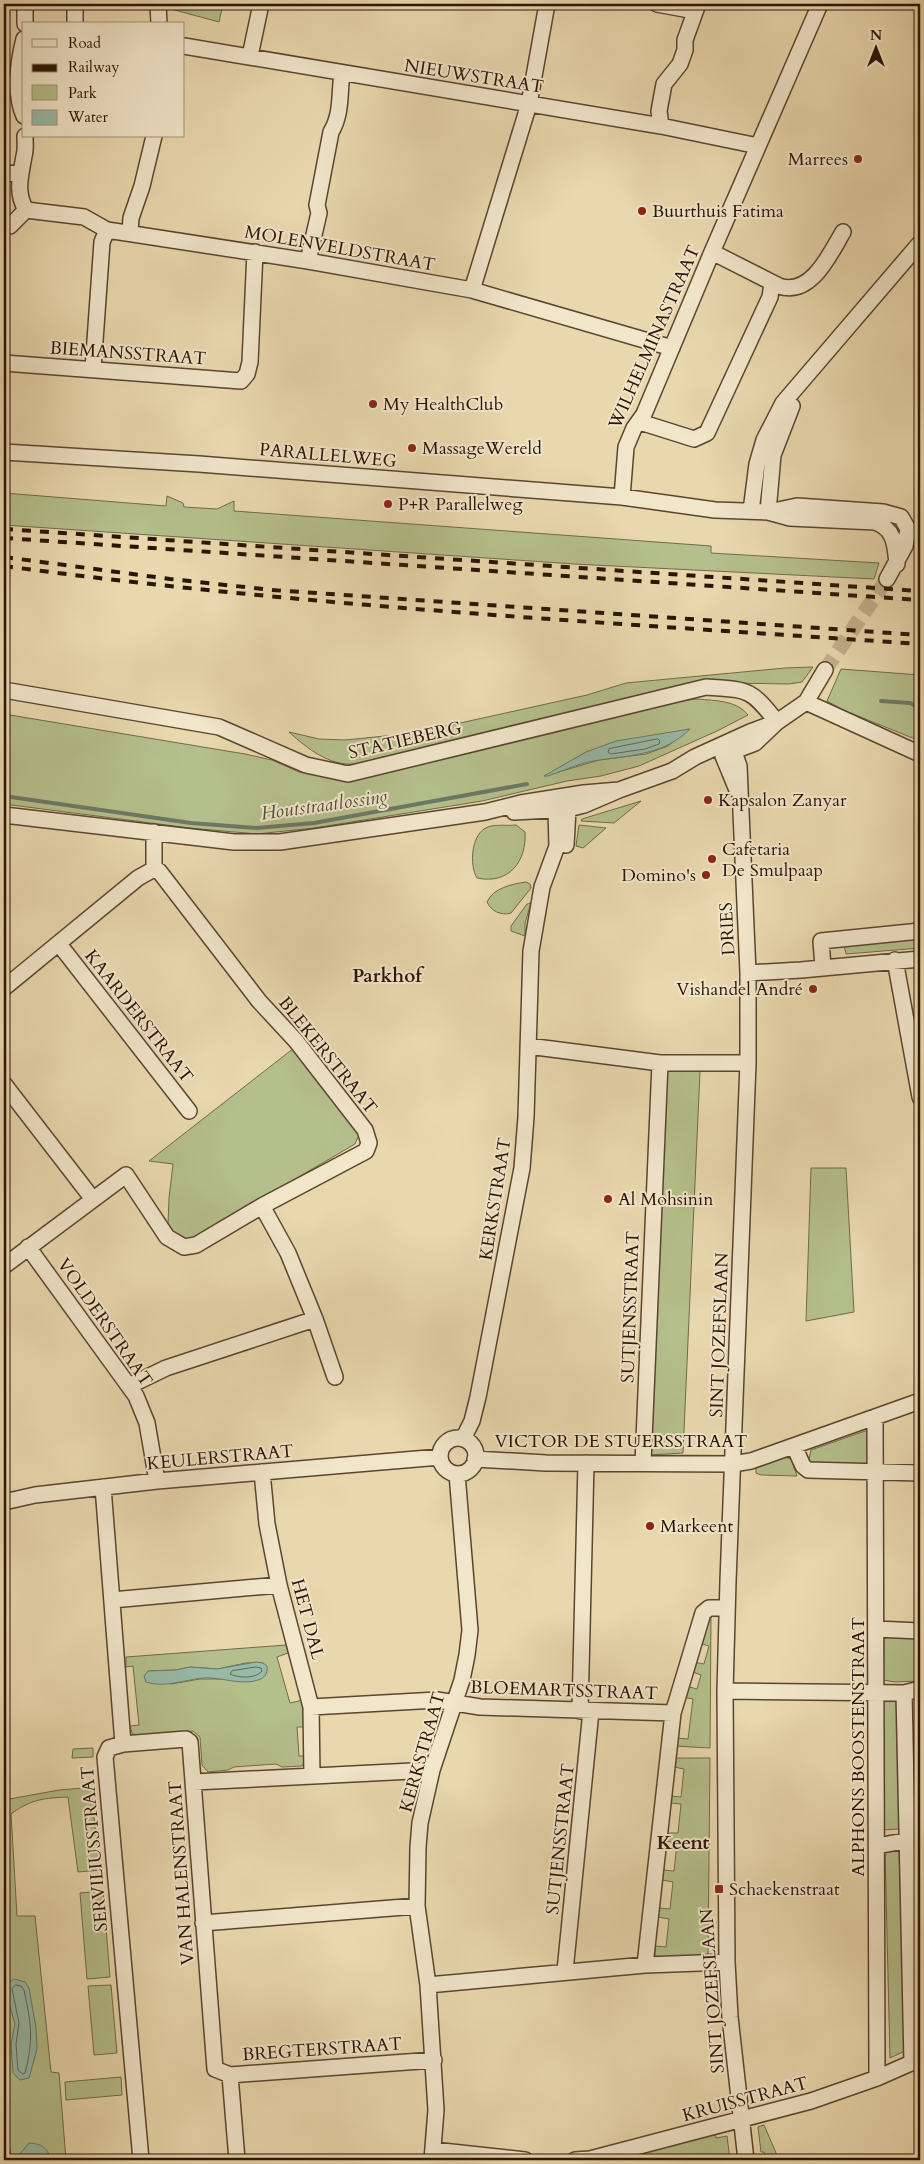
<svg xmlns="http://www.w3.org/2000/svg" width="924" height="2164" font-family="Cardo,serif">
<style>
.green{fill:#b4bf8b;stroke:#706a48;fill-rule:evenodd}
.water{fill:#97baa8;stroke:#6c7867}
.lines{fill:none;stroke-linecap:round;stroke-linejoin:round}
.shore{stroke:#616756;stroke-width:1}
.stream{stroke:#6c7867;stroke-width:4}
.minor-tunnel{stroke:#c3b08b;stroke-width:15;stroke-dasharray:15 8;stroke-linecap:butt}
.minor-casing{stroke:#5a452f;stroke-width:18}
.minor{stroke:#f1e5ca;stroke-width:15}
.rail{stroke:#2b1405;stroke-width:4;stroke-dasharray:9 9;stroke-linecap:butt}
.poi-dot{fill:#8f2418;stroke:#f1e5ca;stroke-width:2}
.labels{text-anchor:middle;stroke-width:4;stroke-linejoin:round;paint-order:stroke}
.street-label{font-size:18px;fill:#2b1405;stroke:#f1e5ca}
.poi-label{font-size:18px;fill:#2b1405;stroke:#f1e5ca;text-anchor:start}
.water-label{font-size:19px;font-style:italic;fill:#514e3e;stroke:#f1e5ca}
.neighbourhood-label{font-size:19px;font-weight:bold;fill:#2b1405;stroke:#f1e5ca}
.quarter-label{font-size:20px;font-weight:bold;fill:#2b1405;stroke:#f1e5ca}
</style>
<rect width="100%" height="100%" fill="#e9d7ad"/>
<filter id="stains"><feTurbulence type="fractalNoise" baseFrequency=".004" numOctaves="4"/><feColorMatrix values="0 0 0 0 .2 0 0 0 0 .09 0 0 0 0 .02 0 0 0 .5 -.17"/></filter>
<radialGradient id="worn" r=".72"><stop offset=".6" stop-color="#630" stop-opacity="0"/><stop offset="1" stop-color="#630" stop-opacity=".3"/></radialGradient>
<!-- green -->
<path class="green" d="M160,4H223L219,22L160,6Z
M4,493L166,506L167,496L183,503L184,507L217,509L234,501V511L711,546V553L879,563L874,579L574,564L4,525Z
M813,667L802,682L789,684L729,683L657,691L355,764C329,766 308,749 289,732L319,739L345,740L415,733L587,695L626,683L785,668Z
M841,669L920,675V741L843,710L827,701Z
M698,699C716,701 736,700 748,715L717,731L639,766L601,776L567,781L482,801L314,828L257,834L190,828L4,804V714L245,754L272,760L299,772L349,780L374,776L467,753L670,702ZM689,729L668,746L646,754L599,760L545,776L586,752Z
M641,801L614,823L581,821L582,819Z
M516,825L525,832C527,861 509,885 477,878C469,865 471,833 488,827C496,824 508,826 516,825Z
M579,825L606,828L583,848L576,846Z
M526,882L530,884L531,888L511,913C501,916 491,911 487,902C493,888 512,884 526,882Z
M531,903L525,923V936L511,931V926L527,904Z
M920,933V948L846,954L843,941Z
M294,1048L353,1124L359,1135L355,1144L194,1238L188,1241L179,1239L168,1224L169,1198L173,1164L149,1161Z
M666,1070L700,1071L683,1453L650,1455Z
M811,1168H846L854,1312L806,1321Z
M868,1430V1465L811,1463L809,1459L811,1450Z
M785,1457L791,1459L797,1476L761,1475L756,1473V1468Z
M711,1615L710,1748L675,1746L676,1738L688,1739L693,1699L682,1697L686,1686L697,1689L701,1675L690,1671L693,1662L704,1664L709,1646L699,1643L708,1619Z
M920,1635V1681L895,1682L883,1680L884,1638Z
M286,1645L288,1653L277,1657L290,1703L303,1700L306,1727H297L299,1756H308L302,1766L282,1767L276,1764L234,1767L228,1770L208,1772L202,1765L200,1737L193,1731L137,1736L132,1733L130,1726L139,1725L133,1666L126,1667V1657ZM246,1663H263L224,1679H200L171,1684L148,1671L176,1670L190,1667L217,1669Z
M883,1700L897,1701L899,1829L882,1830Z
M93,1748V1757L72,1758L73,1749Z
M675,1758H710L708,1955L658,1957L655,1955V1946L666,1947L669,1919L658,1917L659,1908L670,1909L673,1882L662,1880L663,1870L674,1871L677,1843L666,1841L667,1833H678L681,1804L670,1803L671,1796L681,1797L684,1769L674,1767Z
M96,1787L93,1809L100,1870L78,1872L68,1797C45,1798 31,1799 11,1814L17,1916H35L51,2072L59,2073L66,2160H12L4,2118V1800L59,1790Z
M899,1848L905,2051L890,2058L885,1850Z
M103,1891L110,1977L87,1979L80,1893Z
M111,1985L117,2053L94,2055L88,1986Z
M121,2077L122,2095L66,2100L65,2082Z
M764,2125L779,2160H762L761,2157L765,2156L764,2152H761L758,2127Z
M715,2133L716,2138L727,2136L730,2160H607Z"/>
<!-- water -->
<path class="water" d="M690,729C665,754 634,755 600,760C582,762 565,770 548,776H544L586,752L616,741Z
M256,1662L263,1663L267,1666C268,1673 265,1678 258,1680C244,1685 226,1679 211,1678C189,1677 168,1689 146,1682L144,1676L148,1671L176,1670L190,1667L217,1669Z
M14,1979L25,1982L29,1988L36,2028L37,2049L29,2078L20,2080L13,2073L11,2044L15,2024L7,1996L9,1983Z
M29,2143C42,2144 47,2147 51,2160H20V2154Z"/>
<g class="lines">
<!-- shore -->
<path class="shore" d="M658,739L660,741L659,744L645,749L611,754L608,752L609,749Z
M256,1667L261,1668L262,1671C256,1679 238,1678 230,1674L232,1671Z
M16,1985L21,1986L24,1990C31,2023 34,2039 25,2073L23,2074L18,2070L16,2044L19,2023L12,1989Z"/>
<!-- stream -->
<path class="stream" d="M881,701L910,703L920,708
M4,796L191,823L257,828L314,823L527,784"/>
<!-- minor-tunnel -->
<path class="minor-tunnel" d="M825,670L887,579"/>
<!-- minor casing -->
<g class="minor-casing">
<path id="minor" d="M158,4L159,24
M657,4L695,11
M25,24V4
M75,24V4
M24,39C18,62 14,94 24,116
M184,46L661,126L758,146
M250,56L261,4
M661,126L659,111L664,84L680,64L685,50V40L698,4
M25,136C25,143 26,150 24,156C21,175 15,192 26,210
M4,173L19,174
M4,226H10L26,210L84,217L107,230L308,261L472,290L672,348
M130,232L131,218L142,186L154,136
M712,252L779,286C811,297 830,254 843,232
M308,261L319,213L317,205L331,132C342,114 339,94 342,74
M472,290L529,104L547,4
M4,363L241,381L247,374L250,362L255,252
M93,369L102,242L107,230
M640,422L694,439L707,433L770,297L772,283
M4,452L199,464L622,497L715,510L768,512L790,518L875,522C895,529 895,545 897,564
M622,497L626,447L634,428L644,414L712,252L820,4
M751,511L757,464L764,440L783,403L920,243
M768,512L773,455L792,406
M769,512L797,506L883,512L901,517L908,529
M887,579L905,546L908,529
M4,690L219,727L306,765L348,774L706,687C749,690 750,688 777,722
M806,702L920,754
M724,745L734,752L739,766L748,973V1063L728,1581L725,1691L727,1962L730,2017L746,2160
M724,746L723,756L737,790
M726,754L755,743L777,722L806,702L825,670
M562,800L568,809L566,845
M514,812L568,809L584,805L619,790L672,771L695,757L750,732L777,722
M4,815L234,842H280L485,812L521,803L584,793L619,790
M59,944L189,1111
M895,960L920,1097
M823,967L821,941L920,931
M748,973L801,970L920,959
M4,988L138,878L154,869V832
M528,1046L660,1063H748
M4,1084L92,1198
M262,1206L288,1253L315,1319L335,1377
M28,1247L136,1396L147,1423L157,1481
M4,1266L126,1175L167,1237L184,1247L196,1245L262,1206L366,1151L369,1143L365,1130L296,1041L259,1001L159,871L154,869
M129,1386L166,1368L315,1319
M875,1417L877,2078
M440 1456a18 18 0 1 1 36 0a18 18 0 1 1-36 0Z
M463,1439L472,1421L478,1397L522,1168L526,1117L531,951L542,887L557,846L556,810L560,797
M794,1446L803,1466L808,1470L920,1473
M475,1459L546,1463L733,1464L751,1461L920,1401
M643,1463L660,1063
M262,1472L267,1524L279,1585L311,1707L312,1776
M103,1487L123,1744L109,1748L105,1757L141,2160
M4,1502L35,1495L157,1481L440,1457
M112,1600L279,1585
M876,1629L920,1631
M725,1691L904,1693L920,1689
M904,1693L912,2063
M311,1707L437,1700L480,1707L673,1713
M580,1711L586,1463
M123,1744L186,1739L190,1742L215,2069L230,2075L434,2060
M194,1782L432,1770
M877,1846L920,1838
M203,1923L417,1906
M645,1965L673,1713L703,1613L709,1608H727
M565,1971L591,1711
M428,1985L645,1965L727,1962
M230,2075L237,2160
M433,2150L525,2160
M432,2160L436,2110L428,1985L417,1906L418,1847L420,1823L432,1770L462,1680L467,1655L470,1630L457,1474
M575,2160L590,2159L811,2101L877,2078L920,2059"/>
</g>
<!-- minor -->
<use href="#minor" class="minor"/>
<!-- rail -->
<path class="rail" d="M4,529L920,591
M4,538L920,600
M4,557L170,579L272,590L920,635
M4,566C308,607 614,623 920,644"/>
</g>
<!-- markers -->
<g class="poi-dot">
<circle cx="858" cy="159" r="5"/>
<circle cx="642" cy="211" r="5"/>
<circle cx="373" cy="404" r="5"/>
<circle cx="412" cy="448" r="5"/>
<circle cx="388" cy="504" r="5"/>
<circle cx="708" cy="800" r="5"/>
<circle cx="712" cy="859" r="5"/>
<circle cx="706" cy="875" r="5"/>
<circle cx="813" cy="989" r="5"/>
<circle cx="608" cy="1199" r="5"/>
<circle cx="650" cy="1526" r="5"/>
<rect x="714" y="1884" width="10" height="10" rx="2.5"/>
</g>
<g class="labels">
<!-- street labels -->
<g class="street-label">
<text transform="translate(474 76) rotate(9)" y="6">NIEUWSTRAAT</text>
<text transform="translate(340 248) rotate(10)" y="6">MOLENVELDSTRAAT</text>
<text transform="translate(654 337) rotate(-66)" y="6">WILHELMINASTRAAT</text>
<text transform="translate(128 353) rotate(4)" y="6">BIEMANSSTRAAT</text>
<text transform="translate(328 455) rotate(5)" y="6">PARALLELWEG</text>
<text transform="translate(405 740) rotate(-13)" y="6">STATIEBERG</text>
<text transform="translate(727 929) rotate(-93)" y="6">DRIES</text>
<text transform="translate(139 1016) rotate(52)" y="6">KAARDERSTRAAT</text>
<text transform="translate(328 1055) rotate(51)" y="6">BLEKERSTRAAT</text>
<text transform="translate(495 1199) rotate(-81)" y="6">KERKSTRAAT</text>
<text transform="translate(630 1307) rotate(-88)" y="6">SUTJENSSTRAAT</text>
<text transform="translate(105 1322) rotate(55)" y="6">VOLDERSTRAAT</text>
<text transform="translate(719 1335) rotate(-88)" y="6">SINT JOZEFSLAAN</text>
<text x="621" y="1447">VICTOR DE STUERSSTRAAT</text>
<text transform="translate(220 1457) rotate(-5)" y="6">KEULERSTRAAT</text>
<text transform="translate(308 1619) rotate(75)" y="6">HET DAL</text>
<text transform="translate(564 1690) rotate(2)" y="6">BLOEMARTSSTRAAT</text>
<text transform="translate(858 1747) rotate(-90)" y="6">ALPHONS BOOSTENSTRAAT</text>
<text transform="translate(422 1752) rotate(-74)" y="6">KERKSTRAAT</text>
<text transform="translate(560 1839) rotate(-84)" y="6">SUTJENSSTRAAT</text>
<text transform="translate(94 1849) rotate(-95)" y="6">SERVILIUSSTRAAT</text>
<text transform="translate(181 1873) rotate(-94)" y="6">VAN HALENSTRAAT</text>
<text transform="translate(712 1991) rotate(-94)" y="6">SINT JOZEFSLAAN</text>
<text transform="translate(322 2049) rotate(-4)" y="6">BREGTERSTRAAT</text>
<text transform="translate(745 2099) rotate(-15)" y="6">KRUISSTRAAT</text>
</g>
<!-- poi labels -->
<g class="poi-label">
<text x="848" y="165" text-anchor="end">Marrees</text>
<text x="652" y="217">Buurthuis Fatima</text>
<text x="383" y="410">My HealthClub</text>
<text x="422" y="454">MassageWereld</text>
<text x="398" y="510">P+R Parallelweg</text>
<text x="718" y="806">Kapsalon Zanyar</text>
<text x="722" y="855">Cafetaria<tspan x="722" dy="21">De Smulpaap</tspan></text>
<text x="696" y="881" text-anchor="end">Domino's</text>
<text x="803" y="995" text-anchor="end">Vishandel André</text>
<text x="618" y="1205">Al Mohsinin</text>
<text x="660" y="1532">Markeent</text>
<text x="729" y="1895">Schaekenstraat</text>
</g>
<!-- water labels -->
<g class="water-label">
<text transform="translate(324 804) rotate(-8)" y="7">Houtstraatlossing</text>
</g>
<!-- neighbourhood labels -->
<g class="neighbourhood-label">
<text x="387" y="982">Parkhof</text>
</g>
<!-- quarter labels -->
<g class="quarter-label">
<text x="683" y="1849">Keent</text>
</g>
</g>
<!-- margin -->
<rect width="924" height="2164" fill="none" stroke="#e9d7ad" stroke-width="20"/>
<rect x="5" y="5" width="914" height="2154" fill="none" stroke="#2b1405" stroke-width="2.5"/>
<rect x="10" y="10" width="904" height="2144" fill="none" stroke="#2b1405"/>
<!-- legend -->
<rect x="22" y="22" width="162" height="115" fill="#f1e5ca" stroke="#a2917b"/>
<rect x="32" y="39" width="25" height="8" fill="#f1e5ca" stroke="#a2917b"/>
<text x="68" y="48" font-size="15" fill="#2b1405">Road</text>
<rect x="32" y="64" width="25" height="8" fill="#2b1405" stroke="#a2917b"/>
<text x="68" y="72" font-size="15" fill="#2b1405">Railway</text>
<rect x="32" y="85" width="25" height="15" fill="#b4bf8b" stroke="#a2917b"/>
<text x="68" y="98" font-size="15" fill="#2b1405">Park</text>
<rect x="32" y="110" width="25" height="15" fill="#97baa8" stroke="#a2917b"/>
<text x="68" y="122" font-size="15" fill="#2b1405">Water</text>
<!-- north arrow -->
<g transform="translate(876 48)" stroke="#f1e5ca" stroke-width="4" paint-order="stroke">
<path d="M0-4L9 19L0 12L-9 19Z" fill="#2b1405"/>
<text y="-8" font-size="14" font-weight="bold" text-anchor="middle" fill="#2b1405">N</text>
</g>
<rect width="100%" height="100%" filter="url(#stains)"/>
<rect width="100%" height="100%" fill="url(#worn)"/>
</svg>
